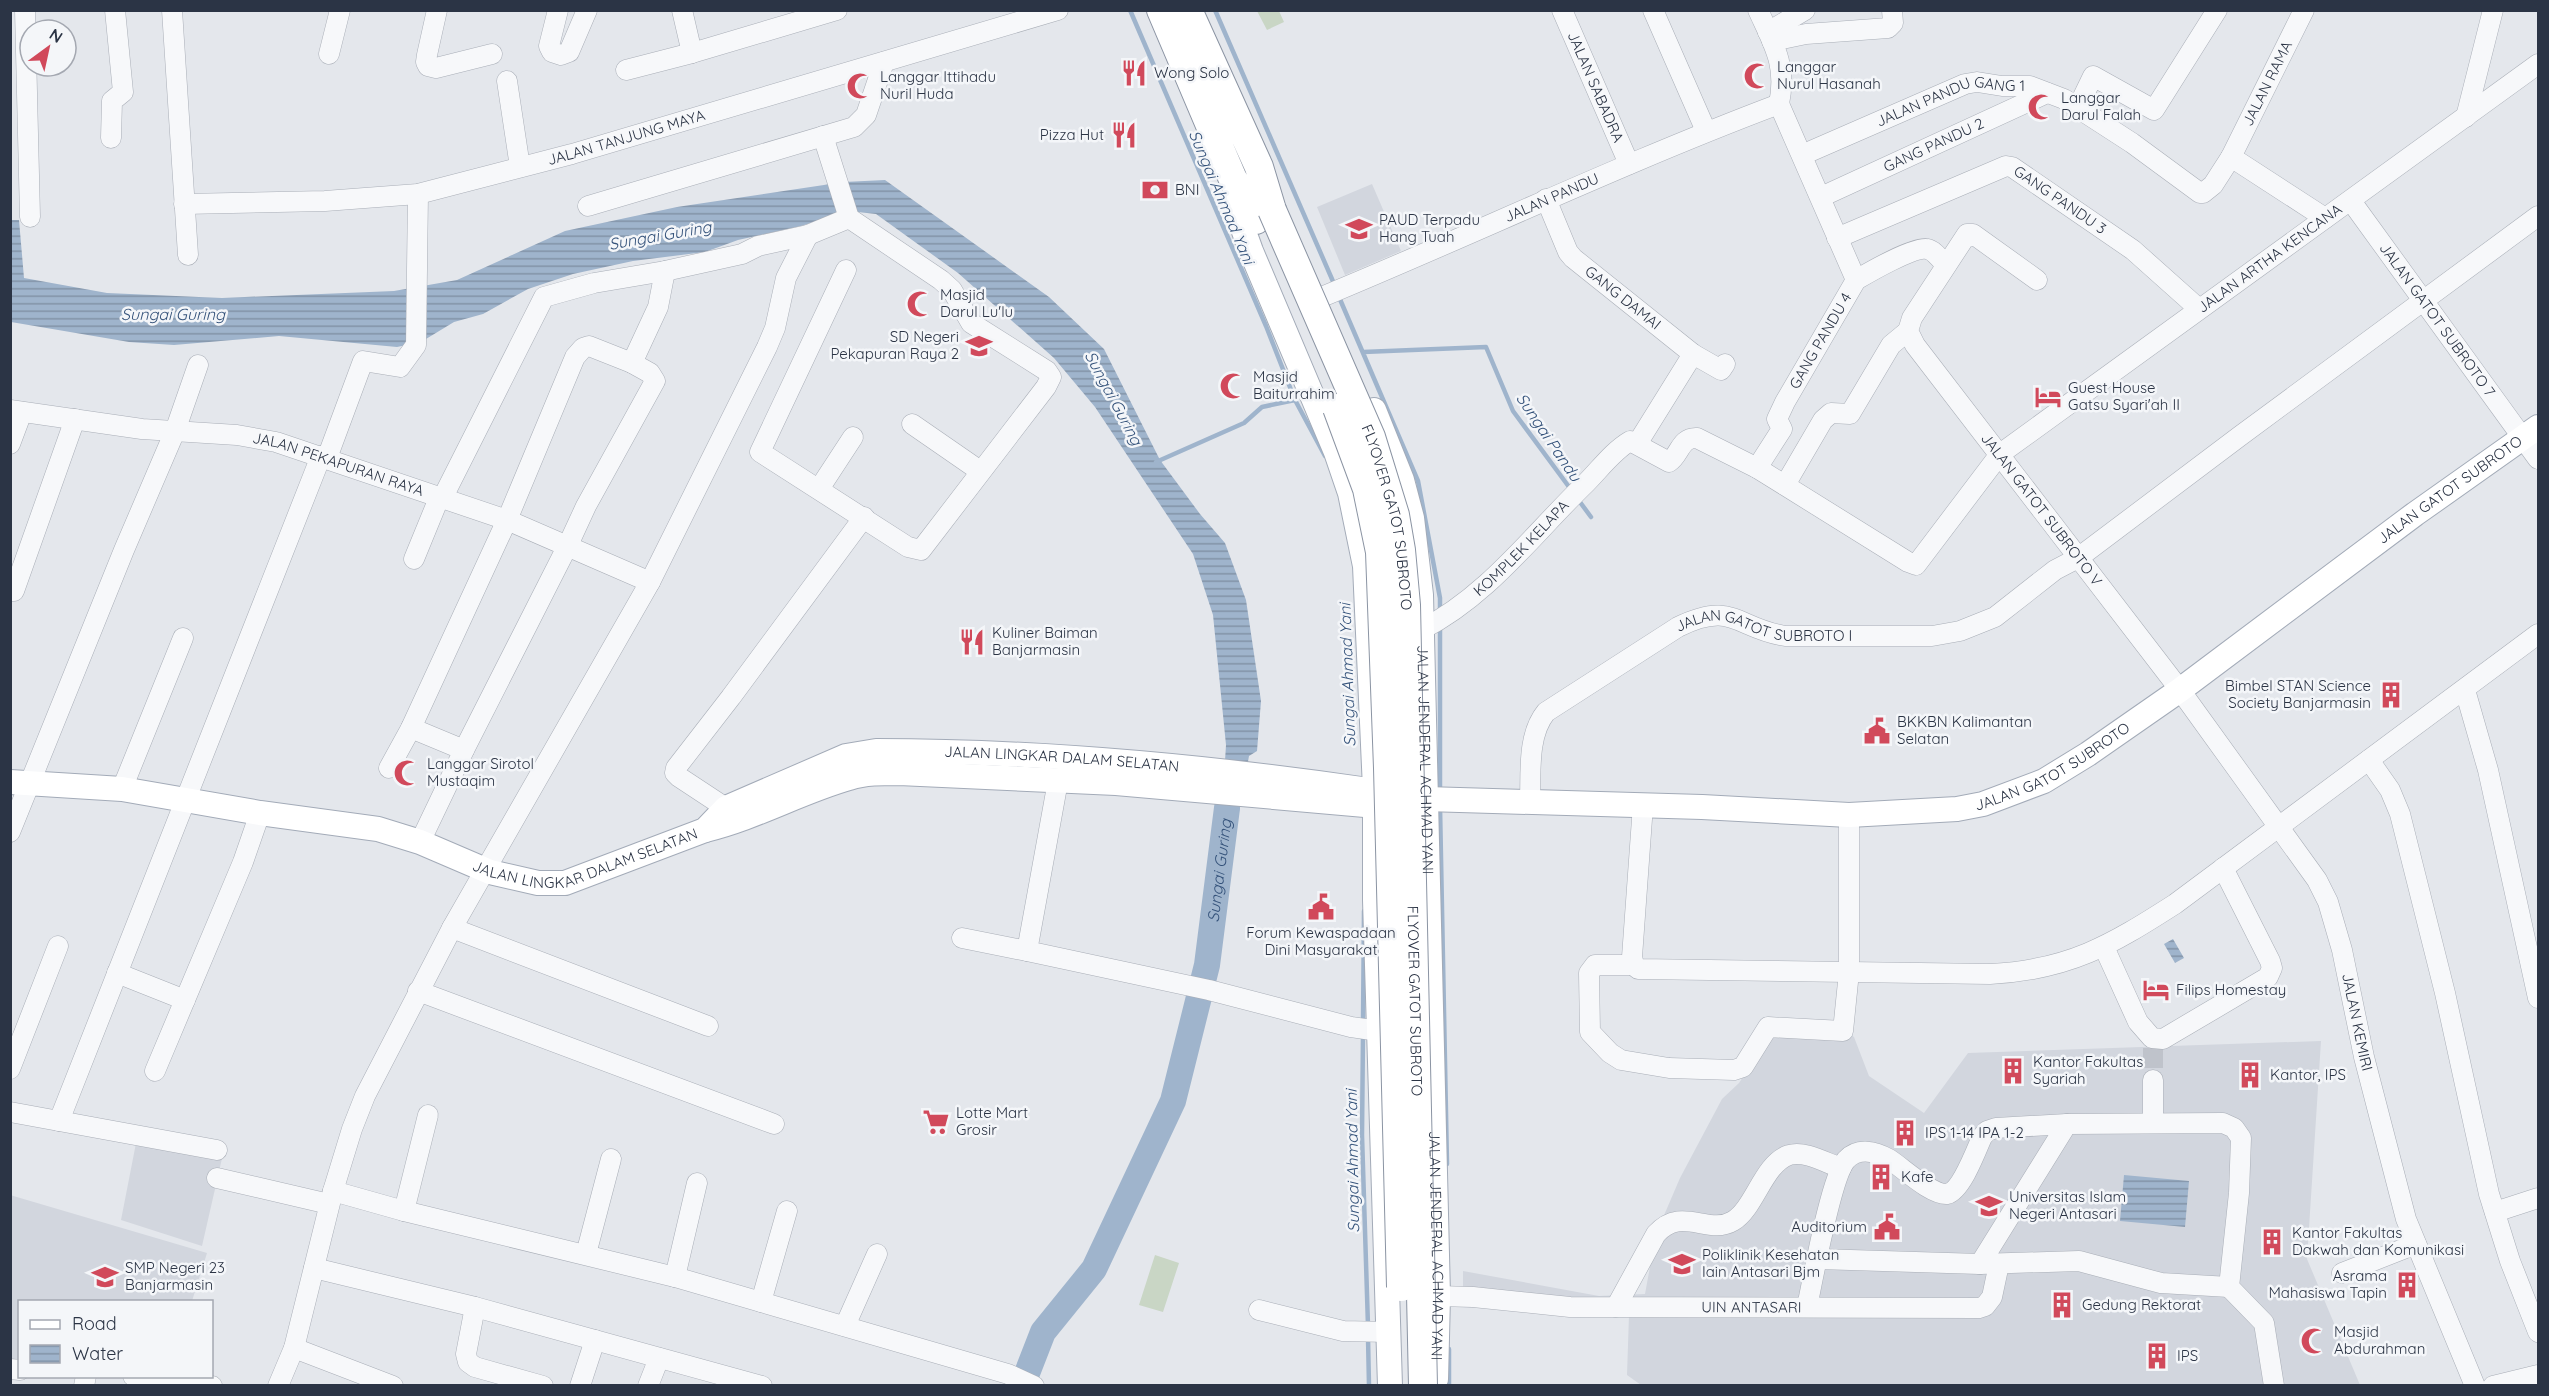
<svg xmlns="http://www.w3.org/2000/svg" width="2549" height="1396" font-family="Quicksand,sans-serif">
<style>
.built{fill:#d2d6de}
.pitch{fill:#c9d6c5}
.water{fill:url(#water-rules)}
.lines{fill:none;stroke-linecap:round;stroke-linejoin:round}
.stream{stroke:#9fb4cc;stroke-width:4.5}
.river{stroke:#9fb4cc;stroke-width:26}
.minor-tunnel{stroke:#bfc3cb;stroke-width:20;stroke-dasharray:20 10;stroke-linecap:butt}
.minor-casing{stroke:#a9aeb7;stroke-width:21}
.major-casing{stroke:#a3abb8;stroke-width:26}
.highway-casing{stroke:#8b94a3;stroke-width:30}
.minor{stroke:#f7f8fa;stroke-width:20}
.major{stroke:#fff;stroke-width:24}
.highway{stroke:#fff;stroke-width:28}
.highway-bridge-casing{stroke:#8b94a3;stroke-width:30;stroke-linecap:butt}
.highway-bridge{stroke:#fff;stroke-width:28}
.labels{text-anchor:middle;stroke-width:5;stroke-linejoin:round;paint-order:stroke}
.poi-label{font-size:15px;fill:#2b3445;stroke:#f4f6f9;text-anchor:start}
.street-label{font-size:15px;fill:#2b3445;stroke:#f4f6f9}
.water-label{font-size:16px;font-style:italic;fill:#34527a;stroke:#f4f6f9}
</style>
<defs>
<pattern id="water-rules" width="6" height="5" patternUnits="userSpaceOnUse" patternTransform="scale(1.5)"><rect width="6" height="5" fill="#9fb4cc"/><path d="M0 2.5h6" fill="none" stroke="#8293a7"/></pattern>
</defs>
<rect width="100%" height="100%" fill="#e4e7ec"/>
<!-- built -->
<path class="built" d="M1372,184L1401,251L1345,275L1317,207Z
M1775,1029L1850,1034L1854,1037L1869,1076L1924,1113L1968,1053L2321,1041L2307,1259L2360,1385H1641L1627,1375L1629,1315L1463,1307V1271L1599,1296L1645,1294L1656,1234L1680,1178L1722,1099L1739,1083Z
M137,1138L223,1154L202,1246L121,1220Z
M10,1195L207,1253L192,1301L20,1302L19,1364H11Z"/>
<!-- pitch -->
<path class="pitch" d="M1257,11H1279L1284,22L1267,30Z
M1155,1255L1179,1263L1163,1312L1139,1305Z"/>
<!-- water -->
<path class="water" d="M885,180L1049,297L1104,349L1160,460L1200,514L1225,543L1246,600L1261,701L1257,751L1249,756L1234,840L1220,841L1226,745L1213,615L1193,554L1095,407L1054,358L958,273L876,214L849,211L801,226L738,240L705,252L633,261L573,274L528,289L483,314L454,322L421,342L397,347L279,336L174,345L129,342L11,322V220H19L24,278L107,293L222,298L394,291L457,280L565,231L677,207L844,182Z
M2173,939L2184,958L2175,963L2164,944Z
M2124,1175L2189,1181L2185,1227L2120,1221Z"/>
<g class="lines">
<!-- stream -->
<path class="stream" d="M1130,10L1266,326L1295,400L1325,456
M1215,10L1335,286
M1339,297L1418,481L1440,598V612
M1363,352L1486,347L1513,411L1572,491
M1156,462L1244,423L1262,407L1295,400
M1577,498L1591,517
M1440,792V626
M1440,806L1447,1164
M1363,1023L1364,911
M1363,1034L1362,1135L1368,1326
M1368,1337L1369,1386
M1449,1349V1386"/>
<!-- river -->
<path class="river" id="s1" d="M1022,1386L1043,1332L1094,1269L1173,1101L1207,965L1227,808"/>
<!-- minor-tunnel -->
<path class="minor-tunnel" d="M2153,1048V1080"/>
<!-- minor casing -->
<g class="minor-casing">
<g id="minor">
<path d="M25,10L30,217"/>
<path d="M172,10L188,255"/>
<path d="M437,10L427,55L426,62L428,66L436,68L492,54"/>
<path d="M558,10L549,46L552,52L561,55L569,52L587,10"/>
<path d="M682,10L692,53L837,10"/>
<path id="s2" d="M1562,10L1629,164"/>
<path d="M1653,10L1706,131"/>
<path d="M1758,10C1774,45 1787,65 1779,104"/>
<path d="M1768,32L1805,10"/>
<path d="M1772,41L1806,34L1888,28L1893,23L1892,10"/>
<path d="M329,54L340,10"/>
<path d="M626,70L692,53"/>
<path d="M507,81L520,167"/>
<path d="M1779,104L1856,280"/>
<path d="M2078,107L2093,76L2154,110L2217,10"/>
<path d="M2466,117L2493,10"/>
<path d="M823,136L849,218L941,280L952,290L971,323L1047,371L1051,377L1046,387L921,550L908,547L760,452L846,270"/>
<path d="M111,138L112,101L123,92L115,10"/>
<path id="s3" d="M1802,155L1965,84L1977,82L2002,86H2030L2064,99L2132,143L2200,193H2203L2213,185L2231,157L2325,218"/>
<path id="s4" d="M2231,157L2304,10"/>
<path id="s5" d="M1821,197L2047,93"/>
<path id="s6" d="M1546,199L1568,252L1573,258L1693,354L1721,370L1725,364"/>
<path id="s7" d="M2351,201L2538,459"/>
<path id="s8" d="M184,204L325,201L418,194L572,154L1058,10"/>
<path d="M588,206L854,127L866,115L884,62"/>
<path id="s9" d="M1837,238L2006,166L2012,167L2133,250L2198,308"/>
<path d="M1856,280C1868,273 1914,246 1927,249C1934,250 1941,260 1946,265"/>
<path id="s10" d="M2037,280L1973,234H1967L1912,318L1908,331L1915,345L2180,690L2317,880L2328,902L2342,950L2364,1057L2406,1219L2475,1386"/>
<path id="s11" d="M1324,296C1476,233 1625,162 1779,104"/>
<path id="s12" d="M10,410L142,429L237,435L276,442L507,520L650,582"/>
<path d="M912,424L980,471"/>
<path d="M10,444L22,412"/>
<path d="M1637,444L1693,354"/>
<path d="M327,458L363,361L400,367L416,345L418,194"/>
<path id="s13" d="M1757,468L1782,429L1777,419L1785,402L1856,280"/>
<path d="M1785,485L1823,420L1831,413L1850,414L1891,345L1908,331"/>
<path d="M819,489L853,437"/>
<path d="M442,499L544,297L594,283L665,271L742,254L758,246L808,235L849,218"/>
<path d="M414,559L439,498"/>
<path d="M14,591L75,419"/>
<path id="s14" d="M1421,630C1488,596 1533,534 1586,483C1600,469 1613,451 1630,441L1669,462C1680,455 1680,437 1697,438L1757,468L1908,562L1916,565L2000,454L2538,64"/>
<path d="M2465,690L2488,770L2538,998"/>
<path d="M411,728L464,750"/>
<path d="M2369,760L2390,790L2400,814L2445,993L2489,1194L2510,1261L2538,1332"/>
<path d="M389,768L411,728L507,520L575,357L583,348L589,346L632,363L658,307L665,271"/>
<path d="M1058,781L1027,951L1209,990L1351,1027L1379,1031"/>
<path d="M122,789L183,638"/>
<path id="s15" d="M1530,802C1531,774 1527,735 1546,712L1678,627C1733,600 1736,628 1785,636H1932L1960,631L1995,617L2055,570L2078,558L2240,436L2538,216"/>
<path d="M1643,805L1632,957L1634,965L1638,969L1990,974C2069,970 2111,945 2175,904L2538,634"/>
<path d="M726,808L679,777L675,773L676,768L731,697L864,517"/>
<path d="M10,832L124,550L175,431L198,365"/>
<path d="M420,842L464,750L568,545L586,506L655,381L650,373L632,363"/>
<path d="M452,928L708,1026"/>
<path d="M962,938L1027,951"/>
<path d="M2104,947L2138,1022L2152,1038L2163,1039L2268,977L2272,968L2270,961L2223,868"/>
<path d="M1634,965H1595L1589,973L1590,1032L1610,1053L1621,1060L1669,1068L1734,1070L1743,1067L1768,1027L1843,1031L1849,972V815"/>
<path d="M117,973L185,1000"/>
<path d="M418,991L774,1124"/>
<path d="M10,1069L58,946"/>
<path d="M155,1071L243,862L260,813"/>
<path d="M10,1112L217,1150"/>
<path d="M59,1121L321,456"/>
<path d="M2153,1122V1080"/>
<path d="M217,1178L329,1204"/>
<path d="M333,1191L404,1211L675,1277L1008,1374L1034,1386"/>
<path d="M404,1211L428,1115"/>
<path d="M2495,1212L2538,1198"/>
<path d="M586,1254L611,1159"/>
<path d="M1818,1259L1980,1264L2079,1261L2161,1283L2229,1287"/>
<path d="M1980,1264L2067,1124"/>
<path d="M314,1268L475,1307L762,1386"/>
<path d="M2342,1273L2416,1244"/>
<path d="M675,1277L697,1183"/>
<path id="s16" d="M1438,1296L1473,1297L1570,1307L1979,1308L1985,1306L1992,1297L1999,1264"/>
<path d="M761,1302L787,1211"/>
<path d="M475,1307L466,1354L468,1362L475,1367L543,1386"/>
<path d="M1616,1307L1656,1234C1682,1205 1708,1236 1733,1221C1755,1208 1763,1164 1789,1155C1805,1150 1826,1163 1841,1168"/>
<path d="M1807,1307C1813,1279 1831,1177 1846,1160C1858,1147 1875,1151 1889,1159C1903,1168 1931,1195 1947,1194C1961,1191 1976,1151 1982,1137L1987,1131L1996,1128L2067,1124L2223,1123L2234,1128L2241,1138L2239,1193L2229,1287L2264,1323L2274,1386"/>
<path d="M1259,1310L1343,1331L1388,1332"/>
<path d="M845,1326L877,1254"/>
<path d="M294,1348L393,1386"/>
<path d="M10,1369L20,1370"/>
<path d="M133,1376L212,1386"/>
<path d="M84,1386L86,1376"/>
<path d="M278,1386L294,1348L333,1191L352,1129L365,1096L452,928L650,582L767,347L775,328L786,278L808,235"/>
<path d="M580,1386L595,1340"/>
<path d="M648,1386L659,1358"/>
<path d="M2493,1386L2538,1375"/>
</g>
</g>
<!-- major casing -->
<g class="major-casing">
<g id="major">
<path d="M1235,191L1242,226L1251,251L1336,452L1350,493L1365,566L1375,789V900L1390,1386"/>
<path id="s17" d="M1374,410L1402,480L1412,518L1421,595L1438,1296L1436,1379"/>
<path id="s18" d="M10,782L122,789L260,813L378,829L420,842L490,872L538,883H565L705,830L726,808L846,756L876,751C1038,751 1201,766 1361,789"/>
<path id="s19" d="M705,830C755,818 800,792 849,778C865,773 882,773 899,773L1116,783L1365,805L1375,798L1426,799L1702,807L1849,815L1957,809L1983,804L2044,781L2088,754L2180,690L2415,514L2538,427"/>
</g>
</g>
<!-- highway casing -->
<g class="highway-casing">
<path id="highway" d="M1161,10L1232,177L1256,220
M1188,10L1259,167L1272,210"/>
</g>
<!-- minor -->
<use href="#minor" class="minor"/>
<!-- major -->
<use href="#major" class="major"/>
<!-- highway -->
<use href="#highway" class="highway"/>
<!-- highway-bridge casing -->
<g class="highway-bridge-casing">
<g id="highway-bridge">
<path id="s20" d="M1272,210L1371,437L1395,515L1401,550L1406,605L1423,1386"/>
<path d="M1337,408L1367,489L1380,552L1388,768L1401,1287"/>
</g>
</g>
<!-- highway-bridge -->
<use href="#highway-bridge" class="highway-bridge"/>
</g>
<!-- icons -->
<defs>
<g id="restaurant-bare" transform="scale(2.07)"><path d="M-5-6h1v4h1v-4h1v4h1v-4h1v5L-1.5 .5V6h-2V.5L-5-1ZM5-6V6H3V1.5H1.5Q1.5-4 5-6Z" fill="#d1495b" stroke="#f4f6f9" stroke-width="2.5" paint-order="stroke"/></g>
<g id="mosque-bare" transform="scale(2.07)"><path d="M3.5-4.9A6 6 0 1 0 3.5 4.9A5 5 0 1 1 3.5-4.9Z" fill="#d1495b" stroke="#f4f6f9" stroke-width="2.5" paint-order="stroke"/></g>
<g id="bank-bare" transform="scale(2.07)"><path d="M-6-4H6V4H-6ZM0-2.3a2.3 2.3 0 1 0 0 4.6a2.3 2.3 0 1 0 0-4.6Z" fill="#d1495b" stroke="#f4f6f9" stroke-width="2.5" paint-order="stroke"/></g>
<g id="school-bare" transform="scale(2.07)"><path d="M0-5L7-2L0 1L-7-2ZM-4 1L0 2.5L4 1V4Q0 6-4 4Z" fill="#d1495b" stroke="#f4f6f9" stroke-width="2.5" paint-order="stroke"/></g>
<g id="hotel-bare" transform="scale(2.07)"><path d="M-6-4.5h1.5V1H6V5H4.5V3h-9V5H-6ZM-4 0a1.8 1.8 0 1 1 3.6 0ZM.5 0V-2.5h3Q6-2.5 6 0Z" fill="#d1495b" stroke="#f4f6f9" stroke-width="2.5" paint-order="stroke"/></g>
<g id="building-bare" transform="scale(2.07)"><path d="M-4-6H4V6H1V3H-1V6H-4ZM-2.5-4.3h1.7v1.8h-1.7ZM.8-4.3h1.7v1.8H.8ZM-2.5-1h1.7V.8h-1.7ZM.8-1h1.7V.8H.8Z" fill="#d1495b" stroke="#f4f6f9" stroke-width="2.5" paint-order="stroke"/></g>
<g id="civic-bare" transform="scale(2.07)"><path d="M-.6-6.5H3V-4.5H.6V-3L4-1V1h2V6H-6V1h2V-1L-.6-3ZM-1.2 2.5V6h2.4V2.5Z" fill="#d1495b" stroke="#f4f6f9" stroke-width="2.5" paint-order="stroke"/></g>
<g id="supermarket-bare" transform="scale(2.07)"><path d="M-6-5.5h2.5l.6 2H6L4.5 2H-2.5L-4.4-4H-6ZM-1.5 3.2a1.3 1.3 0 1 0 .1 0ZM3 3.2a1.3 1.3 0 1 0 .1 0Z" fill="#d1495b" stroke="#f4f6f9" stroke-width="2.5" paint-order="stroke"/></g>
<g id="university-bare" transform="scale(2.07)"><path d="M0-5L7-2L0 1L-7-2ZM-4 1L0 2.5L4 1V4Q0 6-4 4Z" fill="#d1495b" stroke="#f4f6f9" stroke-width="2.5" paint-order="stroke"/></g>
</defs>
<g fill-rule="evenodd">
<use href="#restaurant-bare" x="1134" y="73"/>
<use href="#mosque-bare" x="1757" y="76"/>
<use href="#mosque-bare" x="860" y="86"/>
<use href="#mosque-bare" x="2041" y="107"/>
<use href="#restaurant-bare" x="1124" y="135"/>
<use href="#bank-bare" x="1155" y="190"/>
<use href="#school-bare" x="1359" y="229"/>
<use href="#mosque-bare" x="920" y="304"/>
<use href="#school-bare" x="979" y="346"/>
<use href="#mosque-bare" x="1233" y="386"/>
<use href="#hotel-bare" x="2048" y="397"/>
<use href="#restaurant-bare" x="972" y="642"/>
<use href="#building-bare" x="2391" y="695"/>
<use href="#civic-bare" x="1877" y="731"/>
<use href="#mosque-bare" x="407" y="773"/>
<use href="#civic-bare" x="1321" y="907"/>
<use href="#hotel-bare" x="2156" y="990"/>
<use href="#building-bare" x="2013" y="1071"/>
<use href="#building-bare" x="2250" y="1075"/>
<use href="#supermarket-bare" x="936" y="1122"/>
<use href="#building-bare" x="1905" y="1133"/>
<use href="#building-bare" x="1881" y="1177"/>
<use href="#university-bare" x="1989" y="1206"/>
<use href="#civic-bare" x="1887" y="1227"/>
<use href="#building-bare" x="2272" y="1242"/>
<use href="#university-bare" x="1682" y="1264"/>
<use href="#school-bare" x="105" y="1277"/>
<use href="#building-bare" x="2407" y="1285"/>
<use href="#building-bare" x="2062" y="1305"/>
<use href="#mosque-bare" x="2314" y="1341"/>
<use href="#building-bare" x="2157" y="1356"/>
</g>
<g class="labels">
<!-- poi labels -->
<g class="poi-label">
<text x="1777" y="72">Langgar<tspan x="1777" dy="17">Nurul Hasanah</tspan></text>
<text x="1154" y="78">Wong Solo</text>
<text x="880" y="82">Langgar Ittihadu<tspan x="880" dy="17">Nuril Huda</tspan></text>
<text x="2061" y="103">Langgar<tspan x="2061" dy="17">Darul Falah</tspan></text>
<text x="1104" y="140" text-anchor="end">Pizza Hut</text>
<text x="1175" y="195">BNI</text>
<text x="1379" y="225">PAUD Terpadu<tspan x="1379" dy="17">Hang Tuah</tspan></text>
<text x="940" y="300">Masjid<tspan x="940" dy="17">Darul Lu'lu</tspan></text>
<text x="959" y="342" text-anchor="end">SD Negeri<tspan x="959" dy="17">Pekapuran Raya 2</tspan></text>
<text x="1253" y="382">Masjid<tspan x="1253" dy="17">Baiturrahim</tspan></text>
<text x="2068" y="393">Guest House<tspan x="2068" dy="17">Gatsu Syari'ah II</tspan></text>
<text x="992" y="638">Kuliner Baiman<tspan x="992" dy="17">Banjarmasin</tspan></text>
<text x="2371" y="691" text-anchor="end">Bimbel STAN Science<tspan x="2371" dy="17">Society Banjarmasin</tspan></text>
<text x="1897" y="727">BKKBN Kalimantan<tspan x="1897" dy="17">Selatan</tspan></text>
<text x="427" y="769">Langgar Sirotol<tspan x="427" dy="17">Mustaqim</tspan></text>
<text x="1321" y="938" text-anchor="middle">Forum Kewaspadaan<tspan x="1321" dy="17">Dini Masyarakat</tspan></text>
<text x="2176" y="995">Filips Homestay</text>
<text x="2033" y="1067">Kantor Fakultas<tspan x="2033" dy="17">Syariah</tspan></text>
<text x="2270" y="1080">Kantor, IPS</text>
<text x="956" y="1118">Lotte Mart<tspan x="956" dy="17">Grosir</tspan></text>
<text x="1925" y="1138">IPS 1-14 IPA 1-2</text>
<text x="1901" y="1182">Kafe</text>
<text x="2009" y="1202">Universitas Islam<tspan x="2009" dy="17">Negeri Antasari</tspan></text>
<text x="1867" y="1232" text-anchor="end">Auditorium</text>
<text x="2292" y="1238">Kantor Fakultas<tspan x="2292" dy="17">Dakwah dan Komunikasi</tspan></text>
<text x="1702" y="1260">Poliklinik Kesehatan<tspan x="1702" dy="17">Iain Antasari Bjm</tspan></text>
<text x="125" y="1273">SMP Negeri 23<tspan x="125" dy="17">Banjarmasin</tspan></text>
<text x="2387" y="1281" text-anchor="end">Asrama<tspan x="2387" dy="17">Mahasiswa Tapin</tspan></text>
<text x="2082" y="1310">Gedung Rektorat</text>
<text x="2334" y="1337">Masjid<tspan x="2334" dy="17">Abdurahman</tspan></text>
<text x="2177" y="1361">IPS</text>
</g>
<!-- street labels -->
<g class="street-label">
<text dy="5" stroke="none"><textPath href="#s4" startOffset="82">JALAN RAMA</textPath></text>
<text dy="5" stroke="none"><textPath href="#s2" startOffset="84">JALAN SABADRA</textPath></text>
<text dy="5" stroke="none"><textPath href="#s3" startOffset="160">JALAN PANDU GANG 1</textPath></text>
<text dy="5" stroke="none"><textPath href="#s8" startOffset="450">JALAN TANJUNG MAYA</textPath></text>
<text dy="5" stroke="none"><textPath href="#s5" startOffset="124">GANG PANDU 2</textPath></text>
<text dy="5" stroke="none"><textPath href="#s11" startOffset="248">JALAN PANDU</textPath></text>
<text dy="5" stroke="none"><textPath href="#s9" startOffset="248">GANG PANDU 3</textPath></text>
<text dy="5" stroke="none"><textPath href="#s14" startOffset="1092">JALAN ARTHA KENCANA</textPath></text>
<text dy="5" stroke="none"><textPath href="#s6" startOffset="129">GANG DAMAI</textPath></text>
<text dy="5" stroke="none"><textPath href="#s7" startOffset="147">JALAN GATOT SUBROTO 7</textPath></text>
<text dy="5" stroke="none"><textPath href="#s13" startOffset="147">GANG PANDU 4</textPath></text>
<text dy="5" stroke="none"><textPath href="#s12" startOffset="334">JALAN PEKAPURAN RAYA</textPath></text>
<text dy="5" stroke="none"><textPath href="#s19" startOffset="1857">JALAN GATOT SUBROTO</textPath></text>
<text dy="5" stroke="none"><textPath href="#s10" startOffset="422">JALAN GATOT SUBROTO V</textPath></text>
<text dy="5" stroke="none"><textPath href="#s20" startOffset="330">FLYOVER GATOT SUBROTO</textPath></text>
<text dy="5" stroke="none"><textPath href="#s14" startOffset="130">KOMPLEK KELAPA</textPath></text>
<text dy="5" stroke="none"><textPath href="#s15" startOffset="339">JALAN GATOT SUBROTO I</textPath></text>
<text dy="5" stroke="none"><textPath href="#s17" startOffset="357">JALAN JENDERAL ACHMAD YANI</textPath></text>
<text dy="5" stroke="none"><textPath href="#s18" startOffset="1095">JALAN LINGKAR DALAM SELATAN</textPath></text>
<text dy="5" stroke="none"><textPath href="#s19" startOffset="1371">JALAN GATOT SUBROTO</textPath></text>
<text dy="5" stroke="none"><textPath href="#s18" startOffset="591">JALAN LINGKAR DALAM SELATAN</textPath></text>
<text dy="5" stroke="none"><textPath href="#s20" startOffset="816">FLYOVER GATOT SUBROTO</textPath></text>
<text dy="5" stroke="none"><textPath href="#s10" startOffset="1032">JALAN KEMIRI</textPath></text>
<text dy="5" stroke="none"><textPath href="#s17" startOffset="843">JALAN JENDERAL ACHMAD YANI</textPath></text>
<text dy="5" stroke="none"><textPath href="#s16" startOffset="314">UIN ANTASARI</textPath></text>
</g>
<!-- water labels -->
<g class="water-label">
<text transform="translate(1222 197) rotate(67)" y="6">Sungai Ahmad Yani</text>
<text transform="translate(660 235) rotate(-10)" y="6">Sungai Guring</text>
<text x="173" y="320">Sungai Guring</text>
<text transform="translate(1114 398) rotate(62)" y="6">Sungai Guring</text>
<text transform="translate(1549 437) rotate(56)" y="6">Sungai Pandu</text>
<text transform="translate(1347 675) rotate(-92)" y="6">Sungai Ahmad Yani</text>
<text dy="6" stroke="none"><textPath href="#s1" startOffset="560">Sungai Guring</textPath></text>
<text transform="translate(1352 1161) rotate(-91)" y="6">Sungai Ahmad Yani</text>
</g>
</g>
<!-- border -->
<rect width="2549" height="1396" fill="none" stroke="#2b3445" stroke-width="24"/>
<!-- legend -->
<rect x="18" y="1300" width="195" height="78" fill="#f4f6f9" stroke="#a4a8b1" stroke-width="1.5"/>
<rect x="30" y="1320" width="30" height="9" fill="#ffffff" stroke="#a4a8b1" stroke-width="1.5"/>
<text x="72" y="1330" font-size="18" fill="#2b3445">Road</text>
<rect x="30" y="1345" width="30" height="18" fill="url(#water-rules)" stroke="#a4a8b1" stroke-width="1.5"/>
<text x="72" y="1360" font-size="18" fill="#2b3445">Water</text>
<!-- north arrow -->
<g transform="translate(48 48) rotate(33)"><circle r="28" fill="#f4f6f9" stroke="#a4a8b1" stroke-width="1.5"/>
<path d="M0-4.5L10 22L0 15L-10 22Z" fill="#d1495b"/>
<text y="-9" font-size="16" font-weight="bold" text-anchor="middle" fill="#2b3445">N</text>
</g>
</svg>
